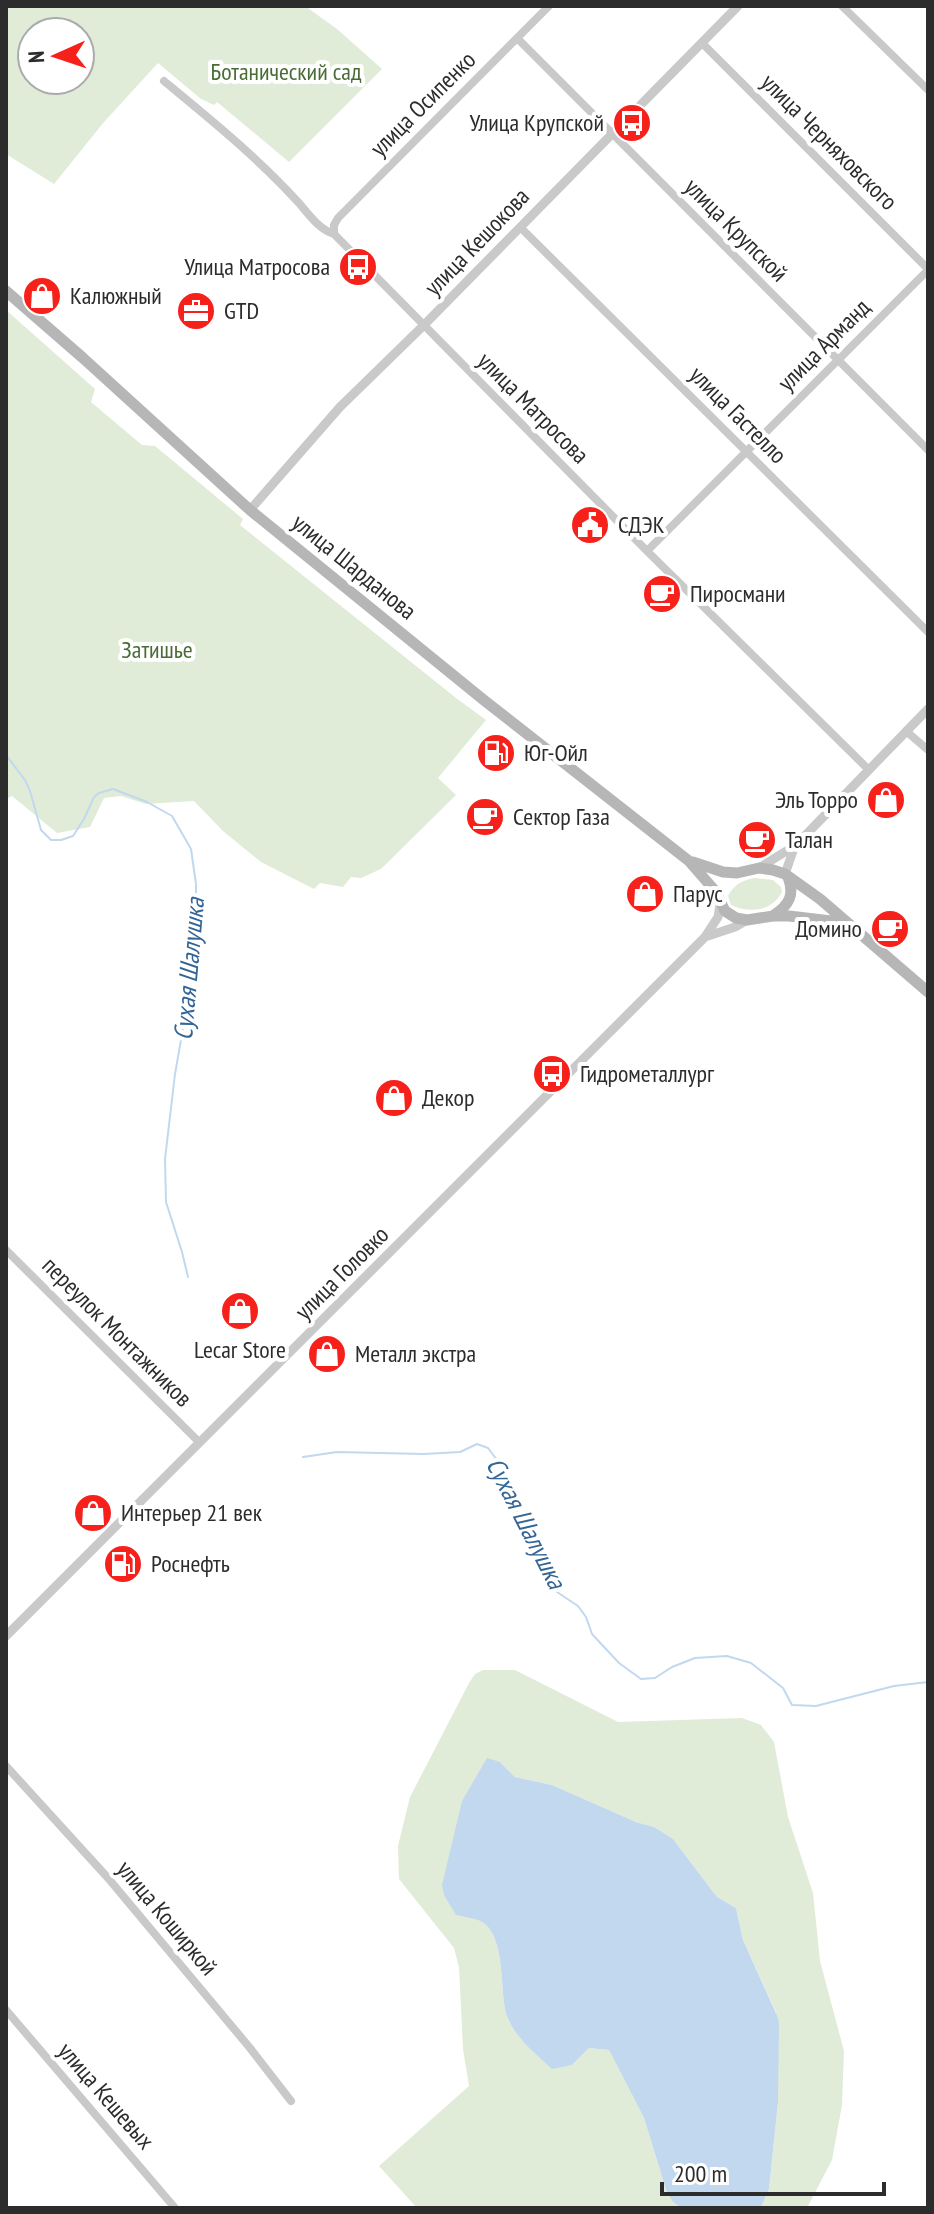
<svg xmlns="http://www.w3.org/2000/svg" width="934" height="2214" font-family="'PT Sans Narrow',sans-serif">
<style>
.green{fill:#e0ecd7;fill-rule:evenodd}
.water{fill:#c1d8ee}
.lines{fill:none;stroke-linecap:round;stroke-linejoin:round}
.stream{stroke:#c1d8ee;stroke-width:2}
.minor{stroke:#c9c9c9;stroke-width:8}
.tertiary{stroke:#c9c9c9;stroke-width:9}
.secondary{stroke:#b6b6b6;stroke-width:11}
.labels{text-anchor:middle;stroke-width:8;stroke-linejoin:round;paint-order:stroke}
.park-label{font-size:24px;fill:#496b35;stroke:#fff}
.street-label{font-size:24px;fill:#2c2c2c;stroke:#fff}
.poi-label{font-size:24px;fill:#2c2c2c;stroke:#fff;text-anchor:start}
.water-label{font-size:26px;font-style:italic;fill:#336595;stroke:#fff}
</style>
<rect width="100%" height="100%" fill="#fff"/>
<!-- green -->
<path class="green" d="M6,6H305L337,29L382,69L289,162L217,102L214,105L201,99L158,63L104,122L54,184L6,154ZM32,32H80V80H32Z
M6,310L95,389L91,402L142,445L155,446L243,519L240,525L456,698L486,720L438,778L456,795L381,869L361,878L351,877L343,887L320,883L314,889L261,862L223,831L194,801L146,804L121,796L104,798L90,827L57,833L12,796L6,799Z
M755,878L773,880L781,887L782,892C772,911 750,914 731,905L728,896C734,884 743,880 755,878Z
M483,1670H515L618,1722L742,1718L761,1725L774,1742L788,1817L813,1893L820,1961L844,2051L842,2105L832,2160L807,2208H760L769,2189L778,2102L776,2012L743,1940L736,1908L717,1897L673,1839L654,1827L636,1822L552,1785L515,1777L500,1762L462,1801L458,1825L456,1915C463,1917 473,1918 480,1921C507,1934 499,1993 507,2016C515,2038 535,2053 552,2068L572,2065L589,2048L609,2050L644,2118L667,2193L673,2202L681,2208H417L379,2166L469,2086L463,2049L459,1967L454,1948L399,1879L398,1846L410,1797L469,1683L475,1674Z"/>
<!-- water -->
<path class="water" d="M487,1758L500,1762L515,1777L552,1785L636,1822L654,1827L673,1839L717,1897L736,1908L743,1940L776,2013L779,2022L778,2102L769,2189L761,2207L681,2208L673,2202L667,2193L644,2118L609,2050L589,2048L572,2065L552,2069C535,2053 515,2038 507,2016C499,1993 507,1934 480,1921C473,1918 463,1917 456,1915L444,1895L442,1885L462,1801Z"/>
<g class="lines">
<!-- stream -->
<path class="stream" d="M6,755L25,780L30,791L41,830L51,840H61L73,836L84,819L94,797L99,793L113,789L147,802L172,816L191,849L196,884V955L175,1074L165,1159L166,1202L182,1252L188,1277
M303,1457L337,1452L424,1454L460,1452L477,1444L488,1448L500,1464L514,1506L529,1534L540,1542L549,1576L557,1592L578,1606L586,1617L592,1634L619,1663L641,1679L655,1678L672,1667L695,1658L727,1656L751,1663L783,1688L792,1705L816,1706L894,1686L928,1682"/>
<!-- minor -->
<path class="minor" d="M842,6L928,90
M517,38L928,450
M702,43L928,269
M164,81C210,119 257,157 298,202C308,213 318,229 334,234L647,551L869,770
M520,227L928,632
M334,234V225L338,218L549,6
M647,551L928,270
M906,731L928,750
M6,1250L199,1442
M6,1766L108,1878L250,2048L291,2101
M6,2010L175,2208"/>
<!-- tertiary -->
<path class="tertiary" d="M250,510L340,407L423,326L738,6
M759,868L796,845L928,709
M785,874L794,848
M705,937L735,927L747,920
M6,1636L705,937L718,917L720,905"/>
<!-- secondary -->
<path class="secondary" d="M6,291L83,358L250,510L485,701L689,861L716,892L725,911L736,918L747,920L773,916H789L848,923
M693,862L723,872L737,873L759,868L773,870L785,874L820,899L928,992
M774,915C789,905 795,895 788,877"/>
</g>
<!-- icons -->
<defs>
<g id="bus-disc" transform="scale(2)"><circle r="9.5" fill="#f6211b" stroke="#fff"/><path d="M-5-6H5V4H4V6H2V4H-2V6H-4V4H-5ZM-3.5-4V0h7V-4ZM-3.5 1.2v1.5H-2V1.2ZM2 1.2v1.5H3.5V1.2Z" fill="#fff"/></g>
<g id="shop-disc" transform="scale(2)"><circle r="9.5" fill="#f6211b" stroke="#fff"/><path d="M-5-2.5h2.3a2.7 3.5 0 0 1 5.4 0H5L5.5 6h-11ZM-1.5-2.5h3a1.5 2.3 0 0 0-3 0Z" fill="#fff"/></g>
<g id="office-disc" transform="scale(2)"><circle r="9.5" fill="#f6211b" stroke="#fff"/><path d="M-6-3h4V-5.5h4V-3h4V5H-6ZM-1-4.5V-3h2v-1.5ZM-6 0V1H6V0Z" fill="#fff"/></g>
<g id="civic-disc" transform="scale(2)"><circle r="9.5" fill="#f6211b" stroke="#fff"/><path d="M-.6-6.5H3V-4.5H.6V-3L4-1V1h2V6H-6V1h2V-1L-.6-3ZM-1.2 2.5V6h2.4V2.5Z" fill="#fff"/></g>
<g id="cafe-disc" transform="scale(2)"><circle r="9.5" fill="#f6211b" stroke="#fff"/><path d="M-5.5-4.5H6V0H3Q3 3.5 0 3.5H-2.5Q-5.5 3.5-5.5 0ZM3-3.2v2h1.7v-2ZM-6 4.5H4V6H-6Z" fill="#fff"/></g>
<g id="fuel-disc" transform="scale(2)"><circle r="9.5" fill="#f6211b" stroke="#fff"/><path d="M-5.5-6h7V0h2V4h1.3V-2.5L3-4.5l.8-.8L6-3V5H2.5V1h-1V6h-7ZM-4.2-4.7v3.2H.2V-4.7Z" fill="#fff"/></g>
</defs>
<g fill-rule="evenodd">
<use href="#bus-disc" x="632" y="123"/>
<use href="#bus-disc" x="358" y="267"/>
<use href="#shop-disc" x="42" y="296"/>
<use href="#office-disc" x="196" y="311"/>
<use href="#civic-disc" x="590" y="525"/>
<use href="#cafe-disc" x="662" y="594"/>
<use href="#fuel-disc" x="496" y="753"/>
<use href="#shop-disc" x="886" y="800"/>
<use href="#cafe-disc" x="485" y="817"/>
<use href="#cafe-disc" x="757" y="840"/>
<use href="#shop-disc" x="645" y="894"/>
<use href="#cafe-disc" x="890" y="929"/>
<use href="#bus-disc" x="552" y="1074"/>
<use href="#shop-disc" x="394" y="1098"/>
<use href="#shop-disc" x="240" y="1311"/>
<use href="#shop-disc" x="327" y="1354"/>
<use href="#shop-disc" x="93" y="1513"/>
<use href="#fuel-disc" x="123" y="1564"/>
</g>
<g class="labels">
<!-- park labels -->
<g class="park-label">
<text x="286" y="80">Ботанический сад</text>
<text x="157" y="658">Затишье</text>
</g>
<!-- street labels -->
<g class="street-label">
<text transform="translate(423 104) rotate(-45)" y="8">улица Осипенко</text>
<text transform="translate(829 142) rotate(45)" y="8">улица Черняховского</text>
<text transform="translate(736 230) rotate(45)" y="8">улица Крупской</text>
<text transform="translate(477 242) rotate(-46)" y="8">улица Кешокова</text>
<text transform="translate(824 345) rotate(-45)" y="8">улица Арманд</text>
<text transform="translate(533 408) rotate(45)" y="8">улица Матросова</text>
<text transform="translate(738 415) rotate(45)" y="8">улица Гастелло</text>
<text transform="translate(354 567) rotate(39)" y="8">улица Шарданова</text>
<text transform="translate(342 1273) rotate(-45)" y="8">улица Головко</text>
<text transform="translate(117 1332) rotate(45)" y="8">переулок Монтажников</text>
<text transform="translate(167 1918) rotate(50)" y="8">улица Коширкой</text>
<text transform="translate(106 2096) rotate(49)" y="8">улица Кешевых</text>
</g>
<!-- poi labels -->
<g class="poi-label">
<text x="604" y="131" text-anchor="end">Улица Крупской</text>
<text x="330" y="275" text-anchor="end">Улица Матросова</text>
<text x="70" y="304">Калюжный</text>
<text x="224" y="319">GTD</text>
<text x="618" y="533">СДЭК</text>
<text x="690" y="602">Пиросмани</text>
<text x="524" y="761">Юг-Ойл</text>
<text x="858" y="808" text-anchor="end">Эль Торро</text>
<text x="513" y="825">Сектор Газа</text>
<text x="785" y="848">Талан</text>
<text x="673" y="902">Парус</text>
<text x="862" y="937" text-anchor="end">Домино</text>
<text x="580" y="1082">Гидрометаллург</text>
<text x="422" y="1106">Декор</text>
<text x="240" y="1358" text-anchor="middle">Lecar Store</text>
<text x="355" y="1362">Металл экстра</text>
<text x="121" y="1521">Интерьер 21 век</text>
<text x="151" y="1572">Роснефть</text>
</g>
<!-- water labels -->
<g class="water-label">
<text transform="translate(189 969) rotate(-85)" y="9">Сухая Шалушка</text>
<text transform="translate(526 1523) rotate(63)" y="9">Сухая Шалушка</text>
</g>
</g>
<!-- border -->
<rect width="934" height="2214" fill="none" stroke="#2c2c2c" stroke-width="16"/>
<!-- north arrow -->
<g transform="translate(56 56) rotate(267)"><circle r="38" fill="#ffffff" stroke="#ababab" stroke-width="2"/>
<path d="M0-6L14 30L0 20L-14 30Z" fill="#f6211b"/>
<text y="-12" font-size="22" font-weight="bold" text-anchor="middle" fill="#2c2c2c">N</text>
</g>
<!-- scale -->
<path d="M662 2182v12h222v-12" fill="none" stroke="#2c2c2c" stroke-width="4"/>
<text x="674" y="2182" font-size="24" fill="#2c2c2c" stroke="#ffffff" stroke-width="6" paint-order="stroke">200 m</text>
</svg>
